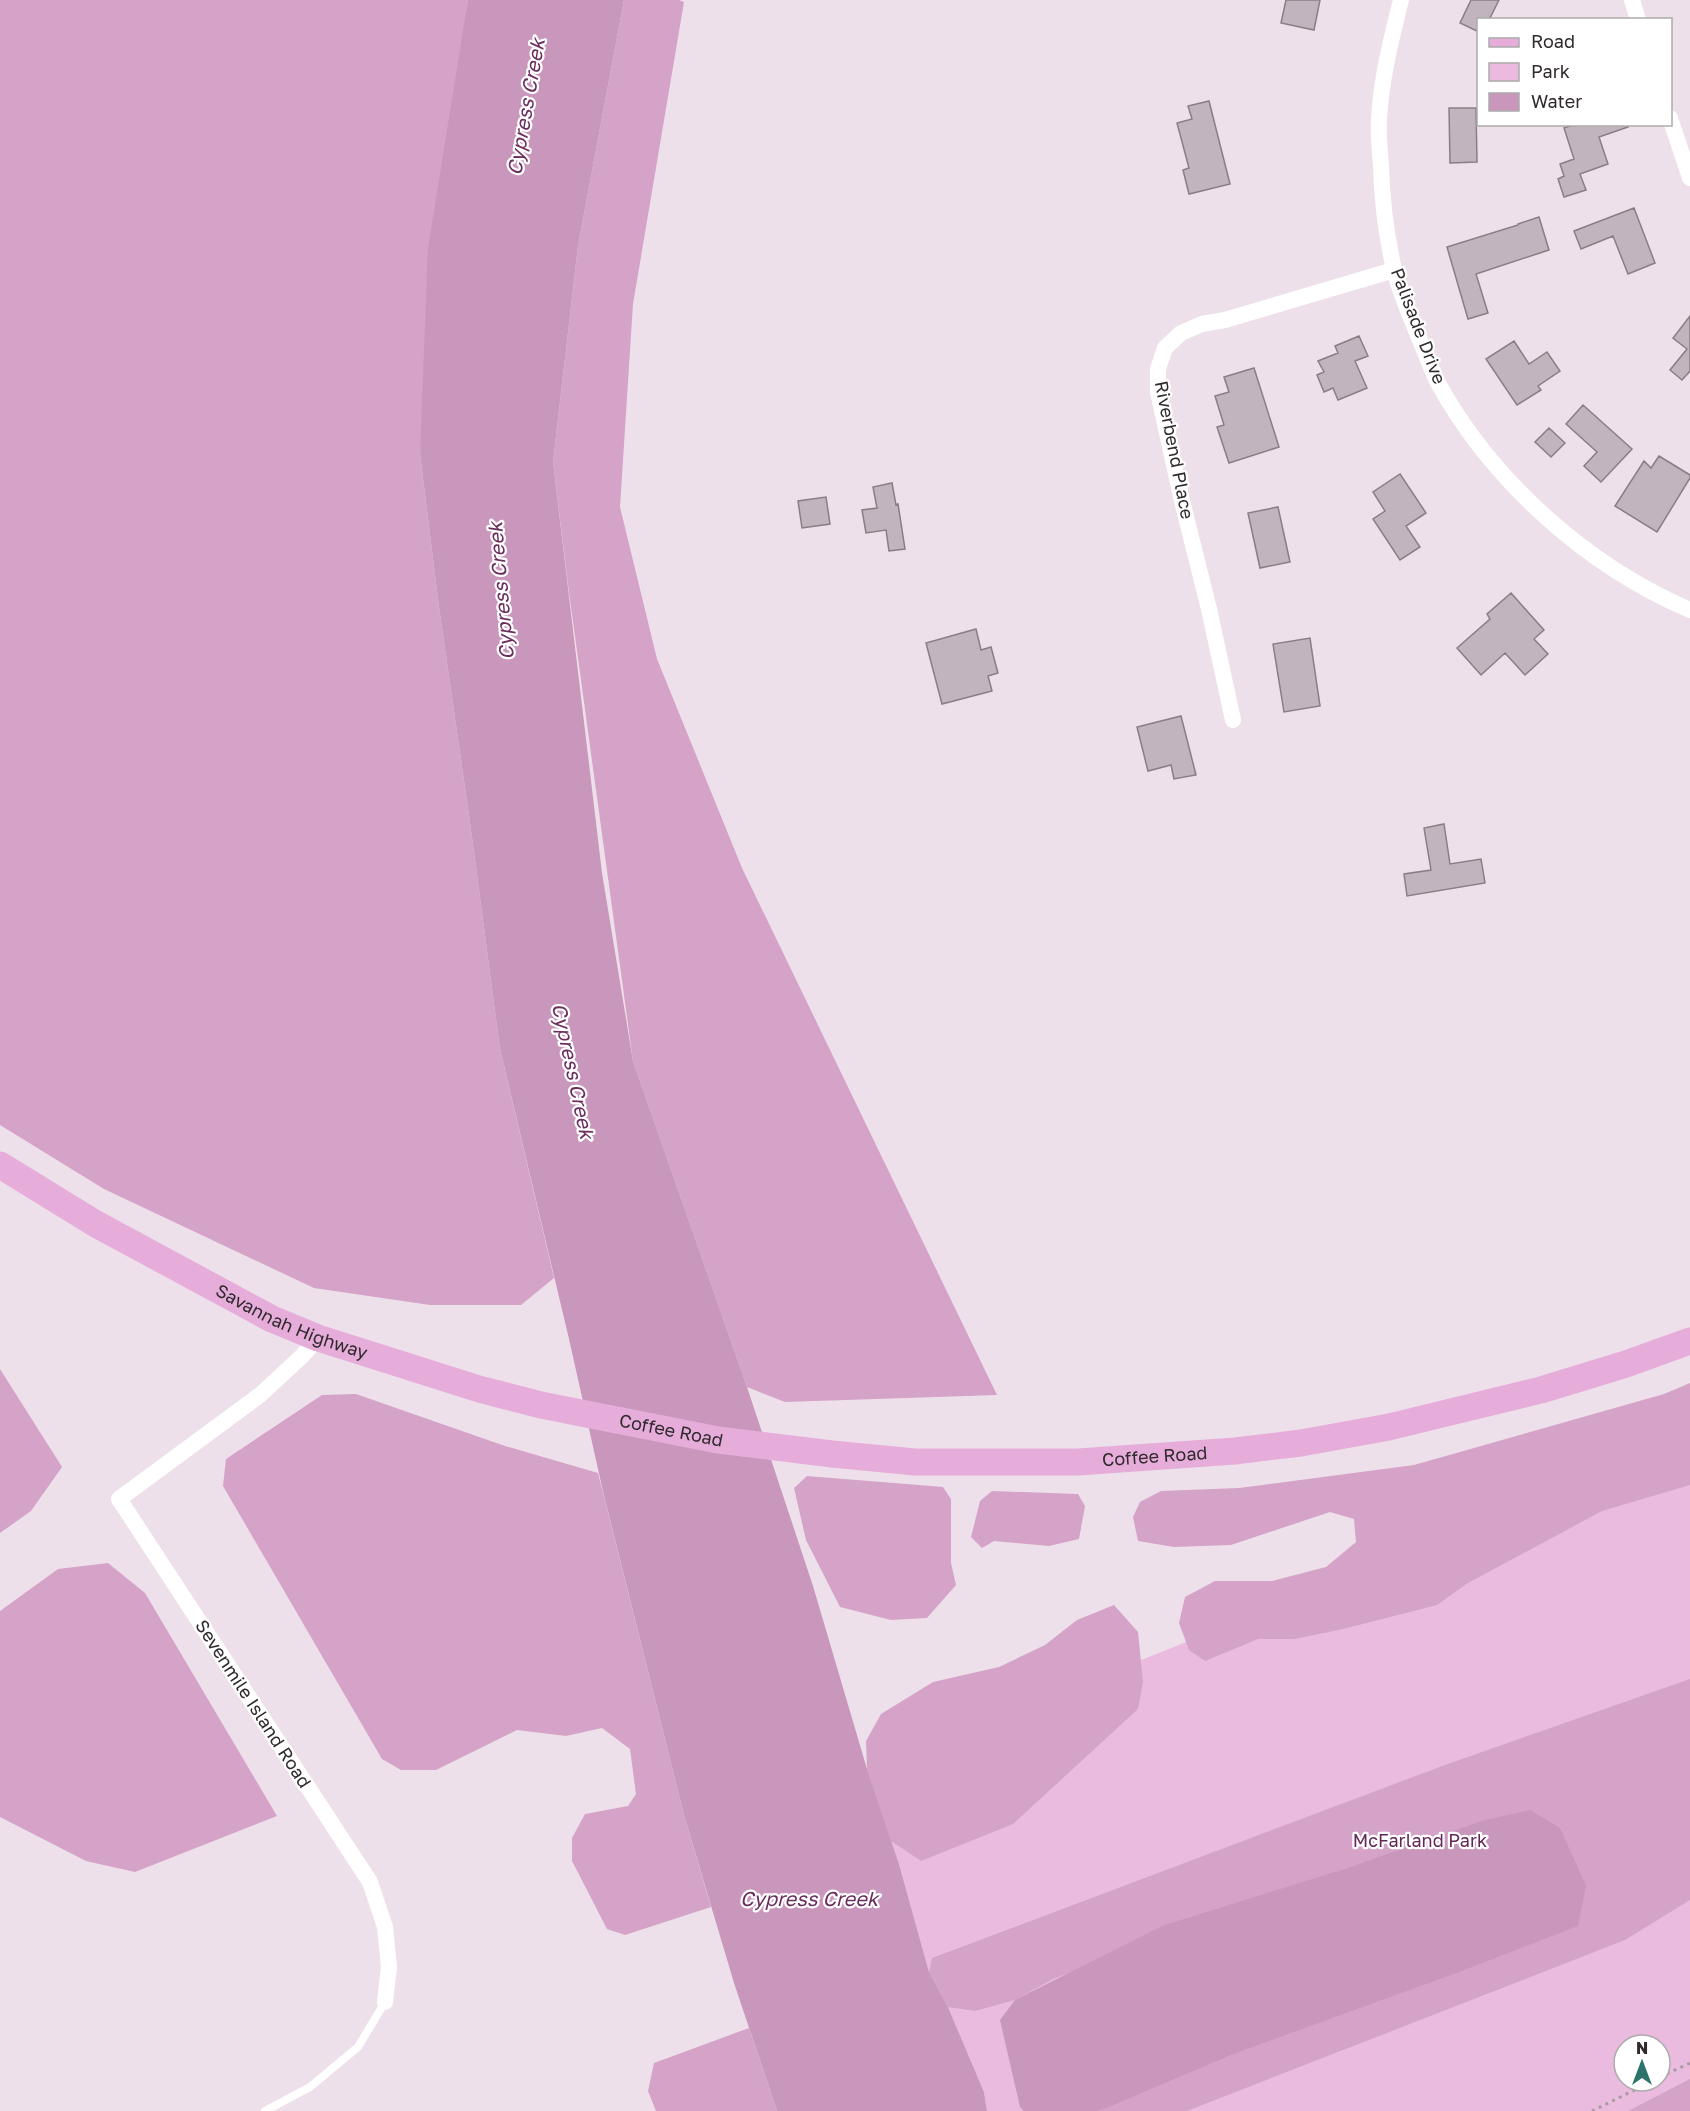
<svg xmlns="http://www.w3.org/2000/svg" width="1690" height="2111" font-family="'Golos Text',sans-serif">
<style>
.green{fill:#ebbbdf;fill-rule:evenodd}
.forest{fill:#d5a2c8}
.water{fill:#c997bc}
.building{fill:#c1b4be;stroke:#897d86;stroke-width:1.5}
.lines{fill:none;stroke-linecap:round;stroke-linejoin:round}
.path{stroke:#a79ca4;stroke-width:3;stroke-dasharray:3 4.5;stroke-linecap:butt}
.service{stroke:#fff;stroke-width:8}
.minor{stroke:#fff;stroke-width:16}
.primary{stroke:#e6adda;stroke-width:27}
.labels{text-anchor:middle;stroke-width:4.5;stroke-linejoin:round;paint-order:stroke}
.street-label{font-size:18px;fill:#302a2e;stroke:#fff}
.park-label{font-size:18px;fill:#622657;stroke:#fff}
.water-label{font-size:20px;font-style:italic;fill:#6a2d5e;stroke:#fff}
</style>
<rect width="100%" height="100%" fill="#eee0ea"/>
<!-- green -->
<path class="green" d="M1690,1442V2111H987L984,2092L948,2007L929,1972L899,1864L867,1769ZM1624,2045H1660V2081H1624Z"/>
<!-- forest -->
<path class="forest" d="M0,0H468L462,44L420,453L438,600L470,822L500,1049L554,1278L521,1305H430L314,1288L104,1189L0,1125Z
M624,0H679L684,2L633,304L620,507L657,659L742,868L997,1395L785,1402L747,1387L633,1061L568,585L553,462L578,246Z
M0,1369L62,1467L31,1511L0,1533Z
M1690,1383V1485L1602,1511L1468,1583L1437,1605L1343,1629L1295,1639H1258L1205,1661L1189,1650L1179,1623L1185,1597L1215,1581H1272L1326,1567L1356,1542L1354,1519L1330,1512L1231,1545L1174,1547L1138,1541L1133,1517L1140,1502L1161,1491L1239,1488L1414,1465L1664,1394Z
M356,1394L505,1446L598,1473L684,1815L711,1907L625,1935L607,1929L572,1861V1838L585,1814L628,1806L636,1794L630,1749L602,1728L566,1736L517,1730L436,1770H401L382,1759L223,1486L226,1459L322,1395Z
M807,1476L943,1487L951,1499V1563L956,1585L927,1618L891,1620L840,1607L806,1540L794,1488Z
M992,1491L1078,1494L1085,1506L1079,1539L1049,1546L994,1541L982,1548L971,1537L980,1501Z
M108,1563L145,1593L277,1816L135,1872L86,1861L0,1817V1611L58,1569Z
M1114,1605L1138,1632L1143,1682L1138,1709L1013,1824L921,1861L891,1841L867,1769L866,1741L881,1714L933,1682L999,1667L1045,1645L1077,1620Z
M1690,1679V1900L1625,1940L1187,2111H1097L1234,2054L1460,1972L1577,1926L1481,1821L1341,1870L1053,1979L1015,2000L975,2011L948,2007L929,1972L932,1958L1445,1765Z
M749,2028L777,2111H656L648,2091L654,2063Z
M1690,2079V2111H1628Z"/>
<!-- water -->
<path class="water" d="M468,0H624L578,246L553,462L602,873L633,1061L747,1387L813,1586L867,1769L899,1864L929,1972L948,2007L984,2092L987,2111H777L734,1983L684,1815L604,1496L569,1339L500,1049L470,822L438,600L420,453L428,248Z
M1530,1810L1560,1828L1586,1886L1578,1926L1460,1972L1234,2054L1106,2108L1097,2111H1024L1020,2107L1000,2020L1015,2000L1162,1926L1341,1870L1481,1821Z"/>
<!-- building -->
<path class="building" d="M1286,0H1320L1314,30L1281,23Z
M1471,0H1499L1489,20H1479V32L1460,23Z
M1209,101L1230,184L1189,194L1183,170L1189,168L1177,123L1192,119L1188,106Z
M1449,108H1476L1477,162L1450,163Z
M1576,124H1627L1628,127L1599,137L1608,164L1580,174L1586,190L1564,197L1558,179L1564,176L1560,164L1574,159L1564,128Z
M1634,208L1655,263L1628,274L1613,236L1581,249L1574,231Z
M1539,217L1549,250L1476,274L1488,313L1468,319L1447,247L1518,225V224Z
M1690,316V371L1682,380L1670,370L1687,349L1673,338Z
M1359,336L1368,356L1355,361L1367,388L1338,400L1333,388L1324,392L1317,375L1324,372L1318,361L1338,353L1335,346Z
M1514,341L1529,364L1547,352L1560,371L1538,386L1541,390L1517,405L1486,359Z
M1254,368L1279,447L1229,463L1217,427L1224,425L1215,396L1229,392L1224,377Z
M1583,405L1632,449L1601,482L1584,466L1597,452L1566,424Z
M1549,428L1565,443L1551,457L1535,442Z
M1659,456L1690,475V478L1657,532L1615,506L1644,461L1651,468Z
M1400,474L1426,513L1406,526L1420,547L1400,560L1373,519L1385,511L1373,492Z
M892,483L896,505L898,504L905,549L889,551L886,530L866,533L862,510L877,508L873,487Z
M826,497L830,524L802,528L798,501Z
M1278,507L1290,562L1260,568L1248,513Z
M1511,593L1544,630L1534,639L1548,654L1525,675L1505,653L1481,675L1457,648L1490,619L1487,614Z
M976,629L981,650L991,647L998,673L988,676L992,691L942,704L926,643Z
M1310,638L1320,706L1284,712L1273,644Z
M1181,716L1196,775L1174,779L1171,765L1148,771L1137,727Z
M1444,824L1450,864L1481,859L1485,883L1407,896L1404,874L1431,870L1424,828Z"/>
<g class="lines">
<!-- path -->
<path class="path" d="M1660,2077L1690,2063
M1592,2111L1653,2081"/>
<!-- service -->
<path class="service" d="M265,2111L310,2087L358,2047L385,2002"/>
<!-- minor -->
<path class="minor" d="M1401,0C1391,40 1381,79 1379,120C1378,135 1380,151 1381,166C1382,200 1386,235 1394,269C1399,291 1409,312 1417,333C1424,349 1430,367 1438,383C1492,481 1587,566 1690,610
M1632,0L1638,20
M1670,118L1690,178
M1233,720L1209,609L1182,501L1158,392V369L1165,348L1181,333L1202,324L1225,320L1394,270
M318,1338L301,1357L260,1395L119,1499L370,1882L385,1927L389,1967L385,2002"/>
<!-- primary -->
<path class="primary" id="s1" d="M0,1165L96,1224L272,1319L318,1338L479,1389L541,1405L718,1440L832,1454L915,1462H1078L1235,1451L1301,1443L1389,1427L1541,1390L1626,1364L1690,1341"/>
</g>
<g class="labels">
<!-- street labels -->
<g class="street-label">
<text transform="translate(1418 326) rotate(69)" y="6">Palisade Drive</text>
<text transform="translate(1174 450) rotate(79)" y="6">Riverbend Place</text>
<text dy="6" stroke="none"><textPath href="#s1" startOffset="332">Savannah Highway</textPath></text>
<text dy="6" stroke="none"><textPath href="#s1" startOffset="728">Coffee Road</textPath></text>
<text dy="6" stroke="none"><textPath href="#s1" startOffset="1214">Coffee Road</textPath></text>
<text transform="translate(253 1704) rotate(57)" y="6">Sevenmile Island Road</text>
</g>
<!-- park labels -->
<g class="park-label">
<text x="1420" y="1847">McFarland Park</text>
</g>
<!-- water labels -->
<g class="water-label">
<text transform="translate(526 107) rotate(-80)" y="7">Cypress Creek</text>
<text transform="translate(501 591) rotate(-95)" y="7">Cypress Creek</text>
<text transform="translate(573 1071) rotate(78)" y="7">Cypress Creek</text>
<text x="809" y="1906">Cypress Creek</text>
</g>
</g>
<!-- legend -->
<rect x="1477" y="18" width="195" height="108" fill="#ffffff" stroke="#acaaab" stroke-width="1.5"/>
<rect x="1489" y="38" width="30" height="9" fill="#e6adda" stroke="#acaaab" stroke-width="1.5"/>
<text x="1531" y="48" font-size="18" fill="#302a2e">Road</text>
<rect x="1489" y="63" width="30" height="18" fill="#ebbbdf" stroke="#acaaab" stroke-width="1.5"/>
<text x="1531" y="78" font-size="18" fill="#302a2e">Park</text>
<rect x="1489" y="93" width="30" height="18" fill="#c997bc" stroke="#acaaab" stroke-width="1.5"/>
<text x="1531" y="108" font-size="18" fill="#302a2e">Water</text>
<!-- north arrow -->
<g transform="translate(1642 2063)"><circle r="28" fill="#ffffff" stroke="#acaaab" stroke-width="1.5"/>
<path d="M0-4.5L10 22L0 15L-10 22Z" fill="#2c736c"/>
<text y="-9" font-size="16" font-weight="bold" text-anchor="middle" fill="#302a2e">N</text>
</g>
</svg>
